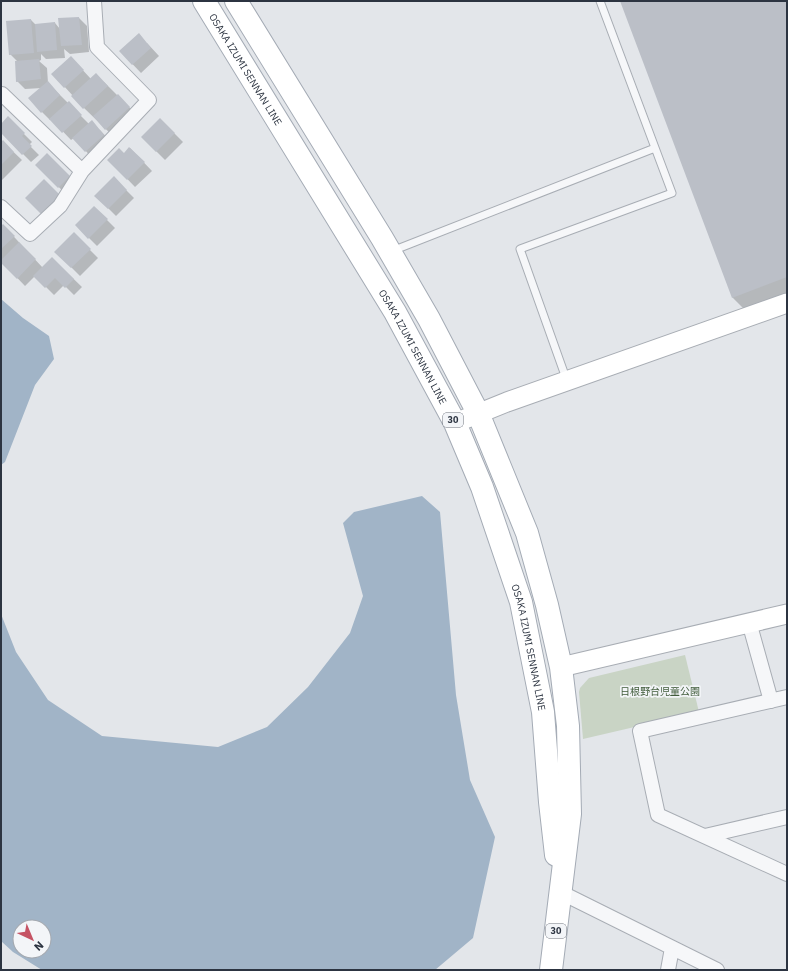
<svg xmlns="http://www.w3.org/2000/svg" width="788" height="971" font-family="'IBM Plex Sans','Noto Sans JP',sans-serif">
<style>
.green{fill:#c9d4c5}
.water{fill:#a1b4c7;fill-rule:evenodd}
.shadow{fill:#0003}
.building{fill:#bbbfc7}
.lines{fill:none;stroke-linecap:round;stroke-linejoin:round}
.lane-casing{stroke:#a8adb4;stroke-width:9}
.street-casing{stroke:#a8adb4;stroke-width:16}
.secondary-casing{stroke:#a8adb4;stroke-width:21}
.primary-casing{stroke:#a4abb5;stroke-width:24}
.lane{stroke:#f6f7f9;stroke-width:7}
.street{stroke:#f6f7f9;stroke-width:14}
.secondary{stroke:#fff;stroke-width:19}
.primary{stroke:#fff;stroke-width:22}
.labels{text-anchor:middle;stroke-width:3.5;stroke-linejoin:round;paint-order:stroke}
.shield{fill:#f3f5f8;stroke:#686e78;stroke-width:1}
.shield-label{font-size:9px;font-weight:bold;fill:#2c3441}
.street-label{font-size:10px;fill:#2c3441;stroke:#f3f5f8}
.park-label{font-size:10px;fill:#415c3b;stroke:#f3f5f8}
</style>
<rect width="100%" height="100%" fill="#e3e6ea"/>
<!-- green -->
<path class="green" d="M685,655L699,712L583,739L579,692L580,688L589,678Z"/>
<!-- water -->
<path class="water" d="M1,299L23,318L49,336L54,359L35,385L5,462L1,465Z
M422,496L440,512L456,695L470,780L495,837L473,938L435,970H42L13,952L1,941V614L16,652L48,700L102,736L218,747L267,727L308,687L350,633L363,596L343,523L354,512ZM20,927H44V951H20Z"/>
<!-- shadow -->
<path class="shadow" d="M621,1H787V294L745,310L733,298Z
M79,18L87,26L89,52L70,54L64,49L65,58L46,59L41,54V60L39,61L47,68L48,83L89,124L100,130L112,143L94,160L74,138L71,140L51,119L50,120L42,112V88L25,89L17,81L18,62L10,54L31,20L36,25L55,23L60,29Z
M147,43L159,56L141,73L120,51Z
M79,66L91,79L104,82L137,115L114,137L84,108L53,74Z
M8,118L32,142L29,145L39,155L31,162L1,132V125Z
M160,119L183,142L165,160L142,137Z
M3,142L22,160L1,181V144Z
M130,148L152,171L135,187L109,160L124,154Z
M47,155L77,185L67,195L36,165Z
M114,178L134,198L116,216L96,196Z
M94,207L115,228L97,246L76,225Z
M3,225L43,268L52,258L82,287L74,295L64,285L54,295L35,276L25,286L3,263L1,265V227Z
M74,234L98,258L80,276L56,252Z"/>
<!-- building -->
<path class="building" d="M620,1H787V277L732,298Z
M79,17L82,45L61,46L58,18Z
M31,19L34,53L9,55L6,21Z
M55,22L57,50L37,52L35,24Z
M139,33L151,48L132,65L119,51Z
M71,56L84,70L64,88L51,74Z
M39,59L41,79L16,82L15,61Z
M96,73L108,86L83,109L71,96Z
M48,81L60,95L41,113L28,98Z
M118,94L130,107L105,130L93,116Z
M69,101L82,115L62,133L49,119Z
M8,116L25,133L22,136L32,146L22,155L1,133V124Z
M160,118L175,133L156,152L141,137Z
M92,120L104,135L85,152L72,138Z
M3,140L14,152L1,165V142Z
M129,147L145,162L127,180L107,160L119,148L124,153Z
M47,153L70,176L58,188L35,165Z
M114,176L127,190L108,209L94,196Z
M44,179L61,196L42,215L25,198Z
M94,206L108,219L88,239L75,225Z
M3,224L15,236L1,249V226Z
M74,232L91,249L71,268L54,252Z
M19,242L36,259L17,279L1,263V260Z
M52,257L74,279L65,288L55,278L45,288L33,276Z"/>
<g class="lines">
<!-- lane casing -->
<g class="lane-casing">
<path id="lane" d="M392,251L655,148
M567,381L520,249L672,193L600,1"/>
</g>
<!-- street casing -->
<g class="street-casing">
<path id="street" d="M2,94L82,171L149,100L97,47L94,1
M1,207L30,234L60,206L82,171
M749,622L771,701
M787,697L640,731L658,815L787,874
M705,836L787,817
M560,892L717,970
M668,970L672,948"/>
</g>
<!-- secondary casing -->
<g class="secondary-casing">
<path id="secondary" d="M455,423L507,402L787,303
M561,667L787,614"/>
</g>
<!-- primary casing -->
<g class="primary-casing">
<g id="primary">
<path id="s1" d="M204,1L395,312L455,423L482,487L521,602L543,712L550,802L556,855"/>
<path d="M236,1L382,238L429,319L478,413L527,533L547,605L561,667L568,726L570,814L551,970"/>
</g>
</g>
<!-- lane -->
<use href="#lane" class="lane"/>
<!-- street -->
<use href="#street" class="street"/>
<!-- secondary -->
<use href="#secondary" class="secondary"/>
<!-- primary -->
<use href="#primary" class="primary"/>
</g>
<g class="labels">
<!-- shield labels -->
<g class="shield">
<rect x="443" y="413" width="20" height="14" rx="3"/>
<rect x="546" y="924" width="20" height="14" rx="3"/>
</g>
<g class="shield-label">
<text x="453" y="423">30</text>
<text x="556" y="934">30</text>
</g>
<!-- street labels -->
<g class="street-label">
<text dy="4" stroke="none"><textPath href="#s1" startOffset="80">OSAKA IZUMI SENNAN LINE</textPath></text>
<text dy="4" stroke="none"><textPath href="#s1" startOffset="404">OSAKA IZUMI SENNAN LINE</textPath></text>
<text dy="4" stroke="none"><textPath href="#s1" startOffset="728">OSAKA IZUMI SENNAN LINE</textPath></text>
</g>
<!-- park labels -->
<g class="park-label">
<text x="660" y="695">日根野台児童公園</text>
</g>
</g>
<!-- border -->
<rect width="788" height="971" fill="none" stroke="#2c3441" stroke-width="4"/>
<!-- north arrow -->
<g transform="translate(32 939) rotate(136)"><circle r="19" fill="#f3f5f8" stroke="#a3a8af"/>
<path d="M0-3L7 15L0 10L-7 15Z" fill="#c55364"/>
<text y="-6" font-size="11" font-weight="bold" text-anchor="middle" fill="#2c3441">N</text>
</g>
</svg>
